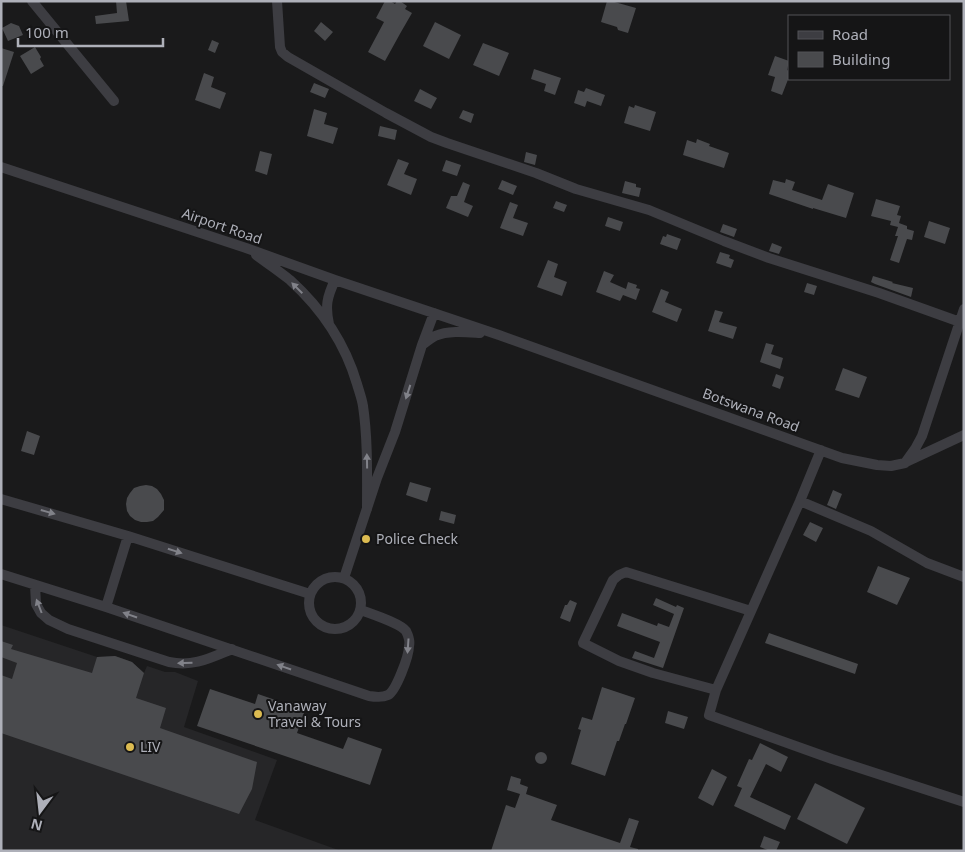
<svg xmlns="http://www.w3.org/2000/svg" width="965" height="852" font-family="'Noto Sans',sans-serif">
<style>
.built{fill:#262628}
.building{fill:#494a4d}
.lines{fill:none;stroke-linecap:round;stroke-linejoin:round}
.minor{stroke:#3d3d42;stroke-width:10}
.oneway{fill:#818289}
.poi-dot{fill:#dcbb51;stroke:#151516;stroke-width:2}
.labels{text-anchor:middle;stroke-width:4;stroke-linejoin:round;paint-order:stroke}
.street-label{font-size:14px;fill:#aeb0b9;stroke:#151516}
.poi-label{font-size:14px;fill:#aeb0b9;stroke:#151516;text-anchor:start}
</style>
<rect width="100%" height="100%" fill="#1a1a1b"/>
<!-- built -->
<path class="built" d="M1,625L97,657L115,656L124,659L132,662L144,673L147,666L165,672H175L198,681L184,727L277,760L255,820L341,851H1Z"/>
<!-- building -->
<path class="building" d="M116,1H126L129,21L96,24L95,16L117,13Z
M385,1H390L395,4L397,1H400L407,6L405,9L412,13L401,32L385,61L368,52L384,22L376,18Z
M607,1H611L636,8L628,33L618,30L617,27L601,22Z
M321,22L333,32L325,41L314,31Z
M435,22L461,35L449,59L423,46Z
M11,23L19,26L23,35L8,41L2,28Z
M212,40L219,43L215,53L208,50Z
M483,43L509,53L499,76L473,65Z
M35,47L41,57L40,59L44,66L31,74L20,56Z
M1,48L14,52L3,86H1Z
M775,56L789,61L787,70L789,71V77L782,95L771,91L775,77L768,75Z
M534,69L561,78L555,95L544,91L546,84L531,79Z
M204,73L214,77L211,87L226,93L220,109L195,100Z
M314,83L329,89L325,98L310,92Z
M586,88L605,95L601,106L587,101L585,107L574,103L578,90L584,92Z
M420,89L437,98L431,109L414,101Z
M635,105L656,112L650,131L624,123L629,106L634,108Z
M314,109L327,113L324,124L338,128L333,144L307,136Z
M463,110L474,114L471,123L459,118Z
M380,126L397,130L395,140L378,136Z
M697,139L710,144L709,146L729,153L724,168L683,155L687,140L696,143Z
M260,151L272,154L267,175L255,171Z
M526,152L537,155L535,165L524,162Z
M398,159L409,163L404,174L417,179L411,195L387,185Z
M446,160L461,165L457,176L442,171Z
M786,179L795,182L792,190L822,200L828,184L854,193L846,218L813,208V209L769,194L773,180L785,183Z
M502,180L517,186L513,195L498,189Z
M625,181L636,184V187L641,188L639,197L622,193Z
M463,182L470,185L464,202L473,206L468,217L446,208L451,196H457Z
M876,199L900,206L897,215L901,216L899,223L907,226V229L914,231L912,240L907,239L899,263L890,260L898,236H895L898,227L890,225L891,221L871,216Z
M556,201L567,205L564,212L553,208Z
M510,202L518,205L513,218L528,223L523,236L500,228Z
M608,217L623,222L620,231L605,226Z
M929,221L950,228L945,244L924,237Z
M723,224L737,229L734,237L720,232Z
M667,234L681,239L677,250L660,244L663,236L666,237Z
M772,243L782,247L779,254L769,251Z
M720,252L730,255L729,258L734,260L731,268L716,263Z
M548,260L558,264L554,277L567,282L562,296L537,287Z
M604,271L614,275L610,282L626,289L628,282L637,285L636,288L640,289L636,300L623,295L620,301L596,292Z
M873,276L893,282L892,283L913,288L911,297L875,284L871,282Z
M807,283L817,286L814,295L804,292Z
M661,289L669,292L665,302L682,309L677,322L652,312Z
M715,310L723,312L719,322L737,327L733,339L708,331Z
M766,343L774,345L771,354L783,358L780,369L760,362Z
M843,368L867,377L859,398L835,390Z
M776,374L784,377L780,389L772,386Z
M27,431L40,436L34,455L21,451Z
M410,482L431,488L427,502L406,495Z
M146,485L152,486L157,489L161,494L164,500V510L158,517L153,521L147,522H141L135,520L130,516L127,511L126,504L127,498L130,493L134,488L140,486Z
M833,490L842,494L836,509L827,505Z
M441,511L456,515L454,524L439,520Z
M810,522L823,528L816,542L803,535Z
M878,566L910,578L897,605L867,592Z
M656,598L676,607L677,605L684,608L663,668L632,658L635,651L654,658L660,642L617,626L622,613L657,626L658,623L669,627L674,614L653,605Z
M570,600L577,603L570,622L560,618L565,605H567Z
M769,633L858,664L855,674L765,643Z
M1,641L13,645L11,649L92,673L97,657L115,656L132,662L144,673L136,698L166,708L160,728L257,762L252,789L239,814L1,733V675L12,679L17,663L1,657Z
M602,687L635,698L626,724H625L619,741H617L605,776L571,764L581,730L578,729L582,717L592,720Z
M210,689L255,704L258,694L287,704L288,701L306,707L297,733L343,749L348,737L382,749L370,785L197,726Z
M668,711L688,717L684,729L665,723Z
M760,743L788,757L781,772L766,764L750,797L791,816L785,830L734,806L742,788L737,786L749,759L752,760Z
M535 758a6 6 0 1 1 12 0a6 6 0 1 1-12 0Z
M712,769L727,777L713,806L698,798Z
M511,776L521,779L520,784L528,787L526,794L557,805L551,820L620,843L629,818L639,821L630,847L638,849V851H491L506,805L515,808L520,794L507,790Z
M815,783L865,808L847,844L797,819Z
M764,836L780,842L776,851H770L760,847Z"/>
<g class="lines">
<!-- minor -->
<path class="minor" d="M32,1L114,101
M277,1L280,47L282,52L288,57L386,113L431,137L447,143L536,173L576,189L649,210L724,241L769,258L879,293L960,322
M1,167L246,248L335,280L499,335L842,458L877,465L891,466L905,463L915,449L922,436L964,309
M256,255C267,263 279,271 290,280C322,309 345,343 357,384C359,391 362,399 363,406C368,440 367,475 367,509
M329,324C325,306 327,297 335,280
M422,345C426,342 431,338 435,336C449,330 466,332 480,333
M906,462L964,435
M1,499L128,536L310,594
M800,501L871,531L927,563L964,577
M1,574L106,607L369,696C375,697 382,698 388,695C396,691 409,656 409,646C410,642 408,635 406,631C400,623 371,614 361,610
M309 603a26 26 0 1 1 52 0a26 26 0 1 1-52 0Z
M344,578L377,478L395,432L422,345L434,313
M35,585L36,604L41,613L49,620L68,629L169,662C194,667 210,658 232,649
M106,607L128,536
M751,611L626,572L619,575L613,580L583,643L619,661L653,673L716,690L709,715L832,759L964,802
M716,690L800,501L821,450"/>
</g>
<!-- one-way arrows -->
<defs><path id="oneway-solid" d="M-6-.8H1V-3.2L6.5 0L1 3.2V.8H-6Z" transform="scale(1.25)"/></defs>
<g class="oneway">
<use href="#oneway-solid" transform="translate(297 288) rotate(-135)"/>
<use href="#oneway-solid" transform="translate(408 392) rotate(108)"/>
<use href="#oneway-solid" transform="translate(367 461) rotate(-91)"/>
<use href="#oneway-solid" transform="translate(48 512) rotate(16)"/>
<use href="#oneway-solid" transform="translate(175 551) rotate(18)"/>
<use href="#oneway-solid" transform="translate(39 606) rotate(-111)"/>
<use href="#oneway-solid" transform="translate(130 615) rotate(-161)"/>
<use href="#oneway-solid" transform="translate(408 646) rotate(94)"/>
<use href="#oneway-solid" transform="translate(185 663) rotate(178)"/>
<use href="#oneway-solid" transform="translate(284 667) rotate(-161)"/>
</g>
<!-- markers -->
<g class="poi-dot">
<circle cx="366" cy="539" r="5"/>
<circle cx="258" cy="714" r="5"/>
<circle cx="130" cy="747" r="5"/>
</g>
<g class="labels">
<!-- street labels -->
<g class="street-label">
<text transform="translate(222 226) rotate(19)" y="5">Airport Road</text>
<text transform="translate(751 410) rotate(20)" y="5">Botswana Road</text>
</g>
<!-- poi labels -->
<g class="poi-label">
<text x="376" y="544">Police Check</text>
<text x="268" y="711">Vanaway<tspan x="268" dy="16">Travel &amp; Tours</tspan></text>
<text x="140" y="752">LIV</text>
</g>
</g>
<!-- border -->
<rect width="965" height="852" fill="none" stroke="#aeb0b9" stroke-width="5"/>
<!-- legend -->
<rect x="788" y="15" width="162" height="65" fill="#151516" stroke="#525357"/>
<rect x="798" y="31" width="25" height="8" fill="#3d3d42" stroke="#525357"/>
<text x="832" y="40" font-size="15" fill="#aeb0b9">Road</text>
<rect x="798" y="52" width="25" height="15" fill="#494a4d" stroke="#525357"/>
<text x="832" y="65" font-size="15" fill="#aeb0b9">Building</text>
<!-- north arrow -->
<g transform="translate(40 812) rotate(195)" stroke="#151516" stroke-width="4" paint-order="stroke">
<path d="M0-4L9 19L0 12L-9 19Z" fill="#aeb0b9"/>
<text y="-8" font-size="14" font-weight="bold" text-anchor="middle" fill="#aeb0b9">N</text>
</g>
<!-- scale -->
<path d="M18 38v8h145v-8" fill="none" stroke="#aeb0b9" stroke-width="2.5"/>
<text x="25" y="38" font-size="15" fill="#aeb0b9" stroke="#151516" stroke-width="4" paint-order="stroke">100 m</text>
</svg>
